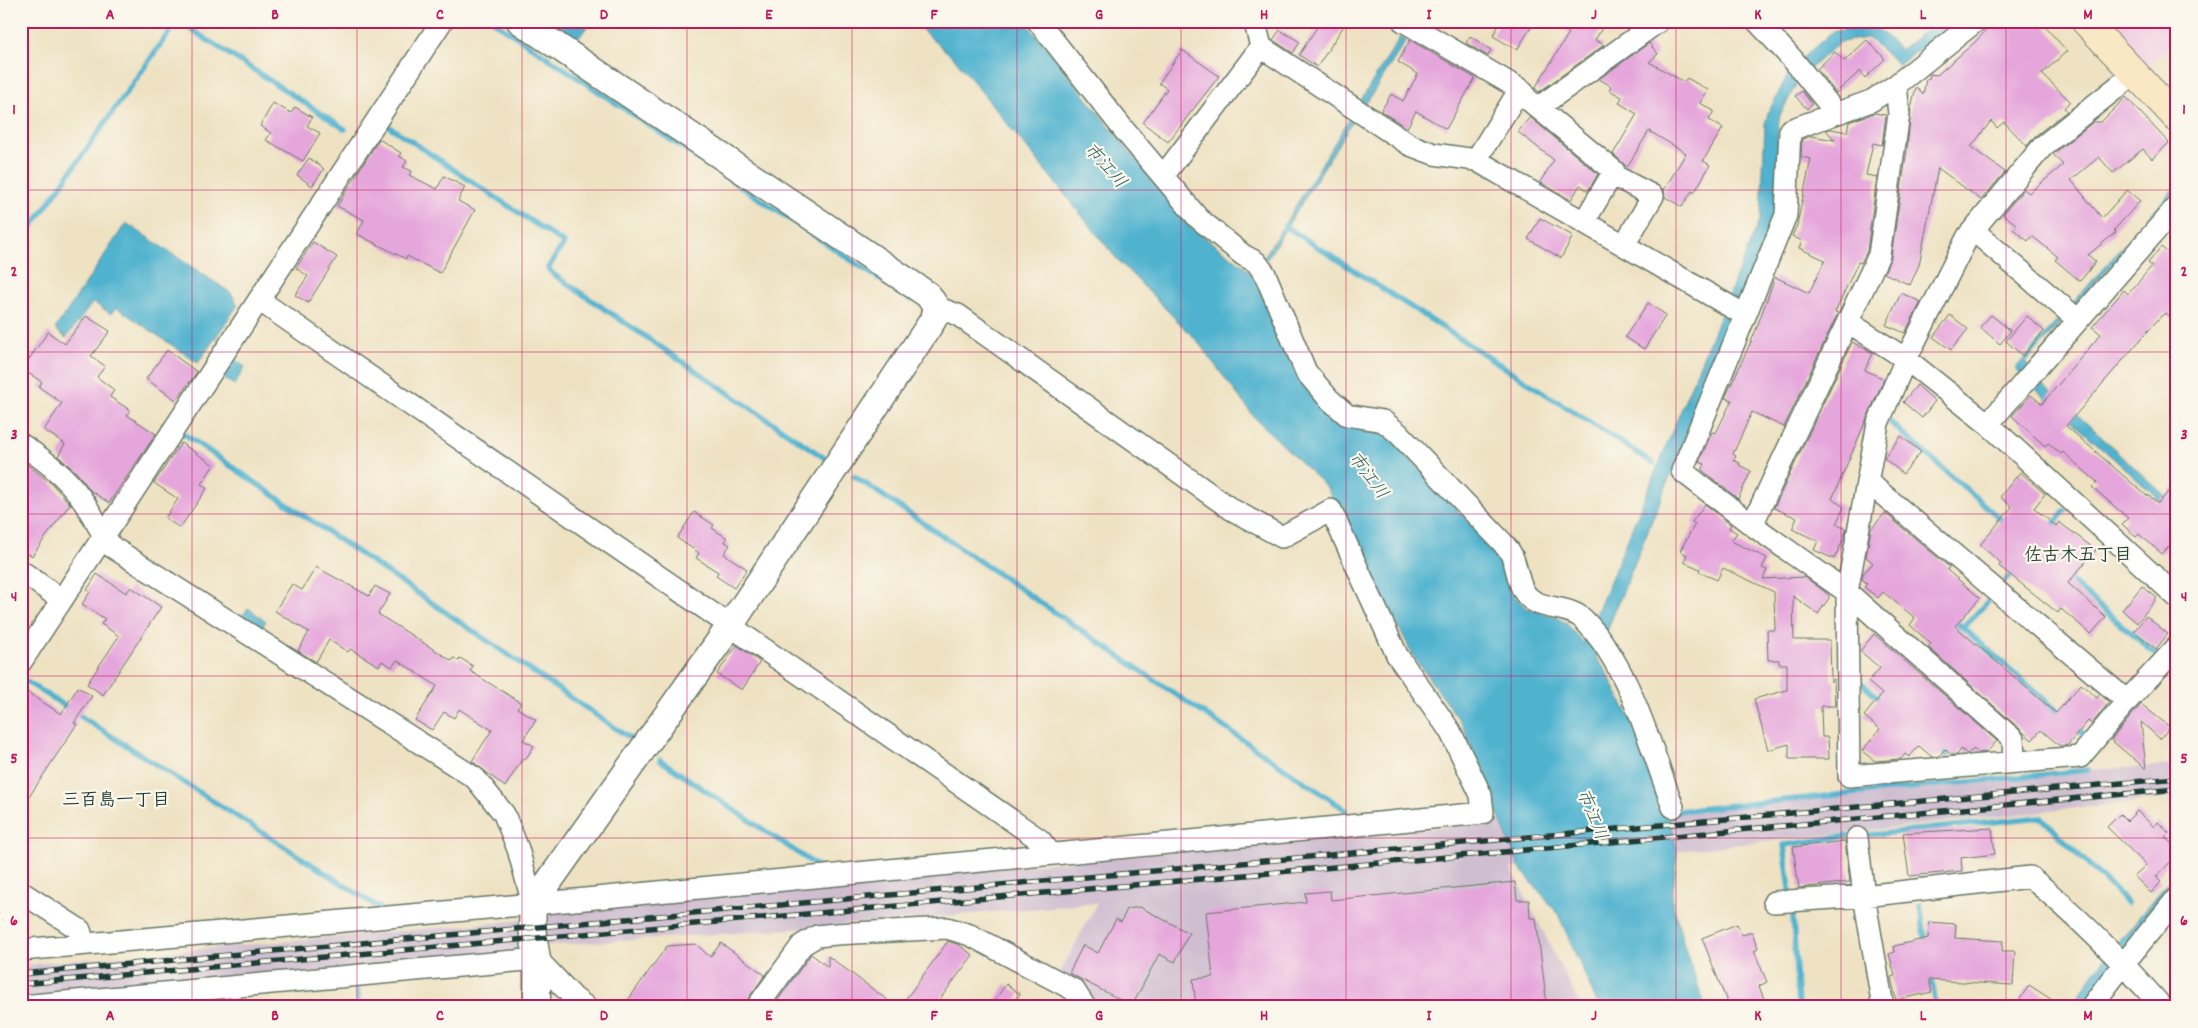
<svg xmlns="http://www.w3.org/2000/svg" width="2198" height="1028" font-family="Dekko,'Klee One',sans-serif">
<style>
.built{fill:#f2d0e2}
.industrial{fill:#cfbed0}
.water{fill:#50b2cf;stroke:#387882}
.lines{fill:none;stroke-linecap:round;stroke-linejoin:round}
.stream{stroke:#50b2cf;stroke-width:5.5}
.building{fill:#e5a6dc}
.minor-casing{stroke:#677766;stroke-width:24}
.tertiary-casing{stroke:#677766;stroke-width:29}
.secondary-casing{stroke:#677766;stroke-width:30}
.minor{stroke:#fff;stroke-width:21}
.tertiary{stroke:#fff;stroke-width:26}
.secondary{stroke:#fae7c3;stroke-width:28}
.rail-casing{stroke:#1f3d34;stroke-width:5.5}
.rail{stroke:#fbf7ec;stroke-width:4;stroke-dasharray:11;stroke-linecap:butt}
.grid{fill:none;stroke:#c2185b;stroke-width:1;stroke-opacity:0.55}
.labels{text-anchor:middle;stroke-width:4.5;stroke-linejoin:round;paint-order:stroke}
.water-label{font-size:18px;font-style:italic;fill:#2e6062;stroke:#fbf7ec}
.neighbourhood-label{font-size:18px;font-weight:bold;fill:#1f3d34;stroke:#fbf7ec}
.neatline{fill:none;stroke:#c2185b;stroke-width:2}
.grid-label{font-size:16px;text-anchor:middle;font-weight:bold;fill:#c2185b}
</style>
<rect width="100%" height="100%" fill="#fbf7ec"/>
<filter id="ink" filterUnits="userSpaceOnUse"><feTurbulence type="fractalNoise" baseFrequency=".02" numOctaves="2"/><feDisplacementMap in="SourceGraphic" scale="10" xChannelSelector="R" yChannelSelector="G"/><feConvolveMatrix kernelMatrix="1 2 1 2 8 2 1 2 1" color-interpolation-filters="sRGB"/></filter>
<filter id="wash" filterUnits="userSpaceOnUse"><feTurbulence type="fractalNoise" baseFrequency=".0096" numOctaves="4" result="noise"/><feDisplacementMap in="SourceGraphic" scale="20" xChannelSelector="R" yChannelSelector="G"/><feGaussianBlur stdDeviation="1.12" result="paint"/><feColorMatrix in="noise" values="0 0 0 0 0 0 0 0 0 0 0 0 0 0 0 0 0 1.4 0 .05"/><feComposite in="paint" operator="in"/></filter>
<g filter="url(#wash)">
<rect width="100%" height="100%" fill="#eee2c3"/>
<!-- built -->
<path class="built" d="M2097,21H2177V43L2148,66H2141Z"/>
<!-- industrial -->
<path class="industrial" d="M2177,765V797L1686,850L1677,851L1668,812L2087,770Z
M1501,821L1519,867L1511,868L1581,1007H1092L1088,988L1060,973L1097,903L821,927L542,946L527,953L21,999V965L524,920L546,910Z"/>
<!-- water -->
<path class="water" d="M537,21H591L573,46Z
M912,21H1025L1190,227L1244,266L1254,278L1299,373L1372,428L1389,436L1498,553L1509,590L1526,608L1554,616L1566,623L1584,644L1761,217L1765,124L1768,113L1792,67L1832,32L1872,23L1901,50L1937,21H1953L1899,65L1868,38L1840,42L1814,65L1797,83L1780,115L1778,127L1777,214L1596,658L1605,669L1631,720L1668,812L1677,851L1672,901L1687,955L1706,1007H1599L1558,914L1519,867L1462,724L1415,659L1327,488L1255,418L1197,341L1116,258L955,59Z
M1400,37L1406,41L1363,108L1352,122L1267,259L1264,257Z
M2177,186V192L2077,303L2026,363L2039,382L2081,418L2177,507V515L2032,386L2015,369L2171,191Z
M126,223L231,293L238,305L198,363L116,307L111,314L93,302L66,338L55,329Z
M235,360L245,367L234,385L223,378Z
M248,608L266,621L260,630L241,618Z
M2177,871V887L2113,965L2083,1007H2070L2106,957Z"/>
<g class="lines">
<!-- stream -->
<path class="stream" d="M178,21L345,129
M493,21L911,300
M387,125L564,243L548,268L553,274L826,459
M1285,226L1653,463
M21,242L177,21
M1891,423L2006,524
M184,434L630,738
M854,476L1346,810
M2050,528L2065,511
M2065,576L2155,654
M2006,580L2015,570
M1952,618L2063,716
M1963,628L1989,600
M24,680L380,908
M1863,684L1884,702
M2074,726L2086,736
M1937,747L1947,755
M660,760L820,868
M1677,811L2087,770
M1870,835L2041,817L2127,903
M1791,896L1784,845L1847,836
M1920,905L1926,945
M1793,916L1798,1007
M1931,974L1936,1007
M357,986L359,1007"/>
</g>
<g id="blocks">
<!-- building -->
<path class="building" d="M1321,21H1347L1317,67L1299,55Z
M1501,21H1535L1517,50L1493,36Z
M1550,21H1606L1595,40L1604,45L1539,92L1535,88L1569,33Z
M1995,21H2040L2067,51L2042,74L2070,101L2064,108L2067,111L2035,136L2027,146L2004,122L1997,128L1991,121L1971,147L2005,172L1981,200L1938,168L1919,265L1910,285L1884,273L1891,257L1907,150L1911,108L1916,87L1923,95L1926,79H1929L1930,74L1937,75L1974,43Z
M1280,30L1300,42L1293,53L1273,40Z
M1470,36L1491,50L1488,56L1466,43Z
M1410,40L1475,78L1446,129L1416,111L1407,128L1381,111L1391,94L1403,101L1418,74L1398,62Z
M1867,40L1885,59L1865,78L1860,71L1836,93L1817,69L1835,52L1844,61Z
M1649,43L1658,54L1649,62L1684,82L1687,78L1708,90L1700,103L1714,111L1709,120L1723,128L1703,161L1710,165L1694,193L1692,191L1682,207L1665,197L1664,190L1686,153L1649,131L1627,167L1613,154L1637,114L1619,103L1622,97L1609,90L1611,86L1599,79Z
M1182,50L1219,76L1168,142L1143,123L1167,89L1159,83Z
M1802,91L1812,104L1807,109L1795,96Z
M2126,97L2169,143L2152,159L2143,149L2113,173L2099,157L2071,180L2102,218L2127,190L2140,201L2114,230L2116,232L2088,255L2096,262L2080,281L2055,260L2058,257L2032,236L2028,241L2013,229L2017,225L2003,214L2024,189L2029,193L2063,165L2053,154L2093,122H2101Z
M273,103L291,113L295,107L312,117L307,126L320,133L303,161L266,140L271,133L260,126Z
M1874,113L1886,115L1882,145L1873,143L1866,175L1877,177L1867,251L1861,263L1858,262L1835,312L1838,313L1784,427L1752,412L1733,454L1736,456L1733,460L1740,463L1739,465L1751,471L1738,499L1702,470L1705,464L1699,462L1712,432L1716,433L1732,400L1725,398L1754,335L1775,277L1809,293L1825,260L1799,248L1802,241L1792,236L1797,225L1811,159L1801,157L1802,139L1811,136L1835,140L1826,130L1831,129L1847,132L1849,122Z
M1530,117L1598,174L1588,191L1580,185L1571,200L1540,182L1554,160L1518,132Z
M379,139L401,153L399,156L407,161L403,167L412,171L409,175L437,189L444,176L465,187L458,201L475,210L440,273L407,256L406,259L357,234L364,220L337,206Z
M309,158L324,169L312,186L297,175Z
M1540,218L1573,236L1561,258L1528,239Z
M313,242L337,257L308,303L295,295L308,276L296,268Z
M2161,247L2177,260V323L2166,313L2161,316L2066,426L2147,496L2148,495L2158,503L2177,483V538L2162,554L2139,534L2136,537L2122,524L2128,518L2092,487L2097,482L2063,452L2061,454L2048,443L2045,446L2012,416L2031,395L2042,404L2101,334L2092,327L2124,290L2128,294L2152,266L2148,263Z
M1901,293L1921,302L1905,333L1886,325Z
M1648,303L1666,315L1644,349L1625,337Z
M1950,315L1968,329L1951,350L1933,337Z
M1991,315L2011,331L2000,344L1980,327Z
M86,316L110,331L91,356L105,366L97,377L114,390L110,397L130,410L127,415L156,434L109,503L91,491L77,473L58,456L65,444L44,430L62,403L39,387L42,382L22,369L48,332L65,344Z
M2027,316L2044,331L2023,356L2006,341Z
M1852,342L1873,353L1865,370L1884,379L1832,499L1844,507L1836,524L1846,529L1844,538L1834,559L1814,550L1818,541L1792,529L1797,518L1774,508Z
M167,350L197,372L176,400L146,379Z
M1917,385L1935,401L1922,418L1903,402Z
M1901,436L1921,452L1903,474L1884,458Z
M181,443L214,465L201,484L207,488L180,528L165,518L178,499L154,483Z
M24,462L52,484L70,504L32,556L21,549V466Z
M2020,472L2045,494L2034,508L2056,526L2059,522L2096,550L2068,583L2106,617L2091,634L2061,609L2058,613L1999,566L2001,563L1980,545L2012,507L2000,497Z
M1705,504L1731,525L1729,528L1737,533L1731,541L1767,558L1762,568L1767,570L1763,579L1805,577L1829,595V598L1818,614L1793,596L1794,640H1830L1831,682L1834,679L1835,706H1821L1822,737H1828L1829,759H1789V744L1768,750L1754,699L1787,690V664H1779V660H1768L1767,630H1775L1774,592L1723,568L1717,580L1699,572L1700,569L1684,562L1687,555L1680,551L1695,524L1692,522Z
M694,512L714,525L712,528L727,538L725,542L730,545L724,554L747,569L734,588L716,576L718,572L696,558L699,553L677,538Z
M1885,513L1949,567L1947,570L1980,598L1955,626L2056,713L2081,684L2097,698L2100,694L2109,702L2092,724L2088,721L2068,745L2060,746L2041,730L2032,740L1928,647L1931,644L1910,625L1915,618L1883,592L1878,598L1864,587L1867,584L1862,579L1863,574L1873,563L1866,557L1871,529Z
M316,567L369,596L375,586L390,594L378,614L452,661L454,658L459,661L460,658L473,666L470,671L521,703L517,708L536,720L523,740L534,746L525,760L523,758L505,787L472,761L492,730L459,709L454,718L444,712L432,730L415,720L437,686L397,660L392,667L382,661L379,666L350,649L348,652L329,640L316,662L298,651L309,632L275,611L292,584L302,590Z
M97,574L126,593L131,587L161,607L103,695L87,684L119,636L101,624L105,619L82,604L90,592L87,590Z
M2142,586L2157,598L2137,623L2122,610Z
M2146,616L2168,634L2156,649L2134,631Z
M1874,634L1997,741L1987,752L1978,753L1974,749L1967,754L1961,749L1957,755H1951L1945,749L1939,756L1932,757L1919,746L1909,757L1905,754L1901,759L1875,761L1862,751L1880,729L1864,716L1882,694L1868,682L1880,668L1860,651Z
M737,645L760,662L742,690L717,674Z
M78,687L92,696L74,723L77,724L21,809V688L61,714Z
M2141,704L2170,727L2160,739L2141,722L2146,769L2111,740Z
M2137,811L2154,827L2158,822L2169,833L2165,837L2177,849V855L2156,877L2161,882L2151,893L2134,876L2146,865L2107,827L2120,814L2127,821Z
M1992,828L1995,854L1961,858L1962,871L1909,876L1903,833Z
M1845,841L1850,882L1799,888L1793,847Z
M1515,882L1517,900H1529L1530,918H1536L1547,1005L1529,1007H1196L1193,979L1213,977L1206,912L1306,902L1305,893L1330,891L1331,900Z
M1140,907L1189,933L1175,962L1159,954L1132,1006L1069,973L1083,945L1098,953L1116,919L1121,922L1127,909Z
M1929,922L1956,924L1955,938L2003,941L2002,951H2015L2013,985L1929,980L1932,992L1896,1000L1891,977L1895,976L1889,954L1895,952L1894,946L1928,938Z
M1737,924L1742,935L1752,932L1758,949L1754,951L1767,982L1759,986L1767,1007H1729L1702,938Z
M948,941L959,945L973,955L934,1007H900Z
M721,943L765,975L747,1000L745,1007H623L667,946L696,944L710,957Z
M811,954L828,967V956L897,1007H773Z
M1006,984L1020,994L1011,1007H990Z
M2029,985L2063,1007H2015Z"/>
</g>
</g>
<g filter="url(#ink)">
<use href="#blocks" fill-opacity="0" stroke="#677766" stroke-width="1"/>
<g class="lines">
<!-- minor casing -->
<g class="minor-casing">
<path id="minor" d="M1038,21L1124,130L1198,218L1243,255L1256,262L1265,274L1306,372L1329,399L1347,415L1383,421L1398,433L1502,542C1505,546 1509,550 1511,554C1517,565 1517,579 1523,590C1535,613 1566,603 1583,619C1630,666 1650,746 1673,807
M1260,21L1256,27L1261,47L1410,145L1434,154L1476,160L1745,315
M1403,21L1523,91L1525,97L1614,171L1584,222
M1757,21L1794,61L1836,113
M1976,21L1896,85L1871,101L1790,130L1786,215L1682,471L1752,525L1847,592L2013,739L2014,761
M2135,73L2043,146L1968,236L1906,359L1878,423L1847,592L1849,776L2080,757L2127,701L2177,647
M1539,107L1659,21
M1476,160L1520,89
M1611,174L1653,196L1624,245
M1164,175L1261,47
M1973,230L2078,320
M259,300L1040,840L1051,854
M1848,322L1906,359L1988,424L2177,597
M1988,424L2177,206
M21,444C44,460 65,475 81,498C93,514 100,532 112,547L475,778L504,814L518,849L533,904
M1867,481L2127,701
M1752,525L1879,255L1899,114L1896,85
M21,571L62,600
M21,662L442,21
M21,892L80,930L84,944
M1774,902L1864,896L1857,838
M21,950L533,904L1483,813L1481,795L1450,731L1397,655L1331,510L1282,537L1231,509L958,315L936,307
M21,1006L537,959L574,998L586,1007
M757,1007L802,945L817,936L836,934L947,928L970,935L1074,990L1085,1007
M1883,1007L1864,896L2030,877C2079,917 2121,960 2162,1007
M2091,1007C2118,969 2148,934 2177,898"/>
</g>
<!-- tertiary casing -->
<g class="tertiary-casing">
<path id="tertiary" d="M520,21L928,295L936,307L933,320L730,626L533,904L532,928L537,959V1007"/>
</g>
<!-- secondary casing -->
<g class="secondary-casing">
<path id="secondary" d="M2085,21L2177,118"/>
</g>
<!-- minor -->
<use href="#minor" class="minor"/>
<!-- tertiary -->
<use href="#tertiary" class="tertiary"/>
<!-- secondary -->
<use href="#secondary" class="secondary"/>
<!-- rail casing -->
<g class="rail-casing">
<path id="rail" d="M21,974L2177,778
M21,984L1504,852L2177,789"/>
</g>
<!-- rail -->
<use href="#rail" class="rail"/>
</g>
</g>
<!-- grid -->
<path class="grid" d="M192,21V1007M357,21V1007M522,21V1007M687,21V1007M852,21V1007M1017,21V1007M1181,21V1007M1346,21V1007M1511,21V1007M1676,21V1007M1841,21V1007M2006,21V1007M21,190H2177M21,352H2177M21,514H2177M21,676H2177M21,838H2177"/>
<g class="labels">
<!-- water labels -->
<g class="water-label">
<text transform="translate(1106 165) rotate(48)" y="6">市江川</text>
<text transform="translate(1369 475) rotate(53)" y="6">市江川</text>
<text transform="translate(1593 814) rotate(68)" y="6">市江川</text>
</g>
<!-- neighbourhood labels -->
<g class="neighbourhood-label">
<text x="2078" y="560">佐古木五丁目</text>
<text x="116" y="805">三百島一丁目</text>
</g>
</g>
<!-- margin -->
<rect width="2198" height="1028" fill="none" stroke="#fbf7ec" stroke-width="55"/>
<rect x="28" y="28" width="2142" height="972" class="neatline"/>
<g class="grid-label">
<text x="110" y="19">A</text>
<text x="275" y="19">B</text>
<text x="440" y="19">C</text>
<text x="604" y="19">D</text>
<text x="769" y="19">E</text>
<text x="934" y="19">F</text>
<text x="1099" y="19">G</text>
<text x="1264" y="19">H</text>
<text x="1429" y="19">I</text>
<text x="1594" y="19">J</text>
<text x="1758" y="19">K</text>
<text x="1923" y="19">L</text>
<text x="2088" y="19">M</text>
<text x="14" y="114">1</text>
<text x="2184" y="114">1</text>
<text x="14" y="276">2</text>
<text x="2184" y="276">2</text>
<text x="14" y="439">3</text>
<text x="2184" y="439">3</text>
<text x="14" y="601">4</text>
<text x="2184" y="601">4</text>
<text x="14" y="763">5</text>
<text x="2184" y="763">5</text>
<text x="14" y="925">6</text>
<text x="2184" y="925">6</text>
<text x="110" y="1020">A</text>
<text x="275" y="1020">B</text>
<text x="440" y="1020">C</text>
<text x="604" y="1020">D</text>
<text x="769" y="1020">E</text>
<text x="934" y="1020">F</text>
<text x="1099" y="1020">G</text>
<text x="1264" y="1020">H</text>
<text x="1429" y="1020">I</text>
<text x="1594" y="1020">J</text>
<text x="1758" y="1020">K</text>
<text x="1923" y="1020">L</text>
<text x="2088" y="1020">M</text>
</g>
</svg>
